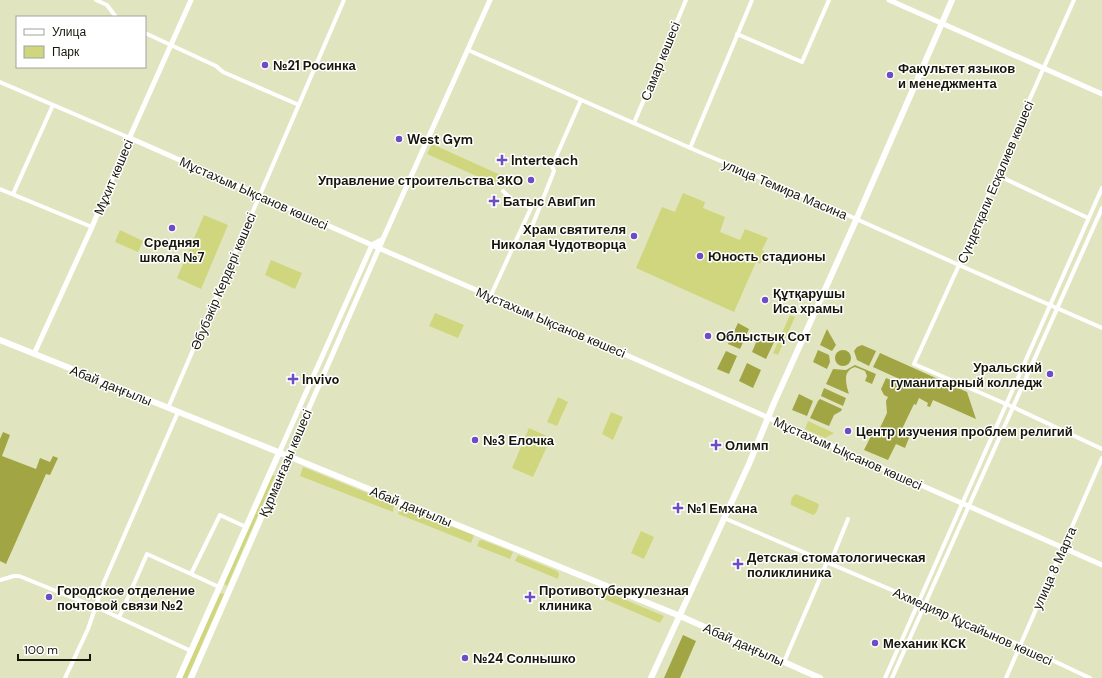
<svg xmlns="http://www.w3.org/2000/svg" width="1102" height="678" font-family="'DM Sans',sans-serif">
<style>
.green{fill:#d0d67d}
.forest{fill:#a1a544}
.water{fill:#9ca13f}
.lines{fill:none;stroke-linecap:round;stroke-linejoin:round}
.minor{stroke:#fff;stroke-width:4}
.tertiary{stroke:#fff;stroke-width:5}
.secondary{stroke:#fff;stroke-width:6}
.primary{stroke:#fff;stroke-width:6}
.poi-dot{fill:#6e4cc5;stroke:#fff;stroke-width:1.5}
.labels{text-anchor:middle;stroke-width:3;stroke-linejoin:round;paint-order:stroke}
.street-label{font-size:13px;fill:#16170a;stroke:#fff}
.poi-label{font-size:13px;font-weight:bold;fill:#16170a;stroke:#fff;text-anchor:start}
</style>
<rect width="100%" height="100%" fill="#e1e5bf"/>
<!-- green -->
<path class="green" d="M432,144L505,177L501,187L427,154Z
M683,193L705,202L703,208L725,217L720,232L740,240L745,229L768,238L762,250L765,252L760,264L756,262L734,312L636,268L662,207L675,212Z
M204,215L228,225L201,289L177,278Z
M120,230L143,241L138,252L115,242Z
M271,260L302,273L295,289L265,275Z
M435,313L464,325L458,338L429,326Z
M790,315L795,317L778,355L773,353Z
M558,397L568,402L557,426L547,422Z
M611,412L623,417L613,440L602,434Z
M808,421L834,433L825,438L805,429Z
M529,428L551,438L533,477L512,468Z
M303,467L394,504L393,512L300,476Z
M272,475L275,476L227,586L224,584Z
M796,494L817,503L819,505L816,513L813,515L791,505C790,501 792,496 796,494Z
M401,507L474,535L471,543L398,514Z
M641,531L654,537L644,559L631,553Z
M482,540L513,552L510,559L477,546L479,541Z
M518,555L557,571L559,574L558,579L515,561Z
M220,593L224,594L187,678H182Z
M606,593H609L664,616L660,623L604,599Z"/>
<!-- forest -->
<path class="forest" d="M738,323L749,329L740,349L728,344Z
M827,329L836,345L832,351L820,345Z
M760,333L775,340L766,359L752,352Z
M862,345L876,351L869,366L857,360L854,351L857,347Z
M818,350L829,355L830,362L827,369L813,362Z
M726,351L737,356L729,374L717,369Z
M880,353L967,392L976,419L933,400L930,407L927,406L928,403L919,398L916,405L914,404L902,429L911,433L905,448L896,444L888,460L864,450L872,434L879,430L887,413L886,401L888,397L884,395L881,389L886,378L900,384L906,382L873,367Z
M747,363L761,370L753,388L739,381Z
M855,365L876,374L872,384L865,381L867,376L865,371L855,367C842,371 846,384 849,394L826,384L833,369L846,370Z
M824,388L846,398L843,406L821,396Z
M799,394L813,401L807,416L792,410Z
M820,399L842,409L841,411L834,415L829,426L810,418L818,401Z
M3,432L10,435L2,456L36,469L40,458L50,462L53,456L58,458L50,475L46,474L6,564L0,561V439Z
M683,635L696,641L680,678H664Z"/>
<!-- water -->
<path class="water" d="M835 358a8 8 0 1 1 16 0a8 8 0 1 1-16 0Z"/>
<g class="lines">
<!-- minor -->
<path class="minor" d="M96,0L107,5L116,17
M1074,0L1011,141L959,265L914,364L1013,407L1102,449
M145,33L216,66L223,72L299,105
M737,34L802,62L829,0
M468,50L704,154L825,205L959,265L1102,328
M0,82L130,138
M634,123L686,0
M690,148L752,0
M997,175L1088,218
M0,189L92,227
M13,194L53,105
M533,224L554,171L552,166L581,100
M491,295L531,208L511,199L503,191
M168,408L344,0
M724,518L1020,645L1090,678
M191,574L219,587
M0,580L14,576H19L96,607L191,651
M119,618L147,554L191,574L220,515L246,527
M784,662L827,562L833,556L848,519
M65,678L88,629L104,582L178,412
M885,678L1102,188
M892,678L1102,208
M1006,678L1102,458"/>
<!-- tertiary -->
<path class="tertiary" d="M889,0L1102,94
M130,138L390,253L574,332L1102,565
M34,354L92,227L124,150L191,0
M279,453L372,245L383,239
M288,456L383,239L490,0"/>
<!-- secondary -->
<path class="secondary" d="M288,456L680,616L820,678
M651,678L749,464L774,403L853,227L952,0"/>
<!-- primary -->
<path class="primary" d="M0,340L288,456L191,678
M179,678L279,453"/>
</g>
<!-- markers -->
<g class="poi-dot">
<circle cx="265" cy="65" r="4"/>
<circle cx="890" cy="75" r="4"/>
<circle cx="399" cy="139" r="4"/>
<path d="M500 154h4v4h4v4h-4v4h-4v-4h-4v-4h4z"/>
<circle cx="531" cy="180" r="4"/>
<path d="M492 195h4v4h4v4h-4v4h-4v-4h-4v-4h4z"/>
<circle cx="172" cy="228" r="4"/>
<circle cx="634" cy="236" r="4"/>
<circle cx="700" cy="256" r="4"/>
<circle cx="765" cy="300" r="4"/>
<circle cx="708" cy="336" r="4"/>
<circle cx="1050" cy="374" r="4"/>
<path d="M291 373h4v4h4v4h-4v4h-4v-4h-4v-4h4z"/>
<circle cx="848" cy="431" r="4"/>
<circle cx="475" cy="440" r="4"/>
<path d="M714 439h4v4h4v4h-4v4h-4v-4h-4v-4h4z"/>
<path d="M676 502h4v4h4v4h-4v4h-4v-4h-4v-4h4z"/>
<path d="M736 558h4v4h4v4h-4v4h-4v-4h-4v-4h4z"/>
<circle cx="49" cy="597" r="4"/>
<path d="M528 591h4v4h4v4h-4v4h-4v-4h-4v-4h4z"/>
<circle cx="875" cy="643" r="4"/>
<circle cx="465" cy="658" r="4"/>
</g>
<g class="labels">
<!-- street labels -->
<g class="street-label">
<text transform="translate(660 61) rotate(-68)" y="5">Самар көшесі</text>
<text transform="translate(113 177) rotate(-67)" y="5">Мұхит көшесі</text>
<text transform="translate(995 182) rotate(-67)" y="5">Сүндетқали Есқалиев көшесі</text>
<text transform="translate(785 189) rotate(23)" y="5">улица Темира Масина</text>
<text transform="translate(254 193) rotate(24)" y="5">Мұстахым Ықсанов көшесі</text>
<text transform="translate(223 281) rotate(-67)" y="5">Әбубәкір Кердері көшесі</text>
<text transform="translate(551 322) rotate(23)" y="5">Мұстахым Ықсанов көшесі</text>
<text transform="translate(111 385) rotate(22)" y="5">Абай даңғылы</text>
<text transform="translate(848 453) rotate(24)" y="5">Мұстахым Ықсанов көшесі</text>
<text transform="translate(285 463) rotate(-67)" y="5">Құрманғазы көшесі</text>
<text transform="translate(411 506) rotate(22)" y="5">Абай даңғылы</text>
<text transform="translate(1054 568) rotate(-66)" y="5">улица 8 Марта</text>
<text transform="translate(973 626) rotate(24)" y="5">Ахмедияр Құсайынов көшесі</text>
<text transform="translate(744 644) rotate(24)" y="5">Абай даңғылы</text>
</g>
<!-- poi labels -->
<g class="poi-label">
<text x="273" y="70">№21 Росинка</text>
<text x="898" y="73">Факультет языков<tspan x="898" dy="15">и менеджмента</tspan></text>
<text x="407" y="144">West Gym</text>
<text x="511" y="165">Interteach</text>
<text x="523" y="185" text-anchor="end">Управление строительства ЗКО</text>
<text x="503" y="206">Батыс АвиГип</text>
<text x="626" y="234" text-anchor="end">Храм святителя<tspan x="626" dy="15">Николая Чудотворца</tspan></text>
<text x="172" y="247" text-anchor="middle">Средняя<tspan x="172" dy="15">школа №7</tspan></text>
<text x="708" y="261">Юность стадионы</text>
<text x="773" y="298">Құтқарушы<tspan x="773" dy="15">Иса храмы</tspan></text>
<text x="716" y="341">Облыстық Сот</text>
<text x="1042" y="372" text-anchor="end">Уральский<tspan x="1042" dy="15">гуманитарный колледж</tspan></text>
<text x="302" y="384">Invivo</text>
<text x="856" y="436">Центр изучения проблем религий</text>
<text x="483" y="445">№3 Елочка</text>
<text x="725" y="450">Олимп</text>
<text x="687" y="513">№1 Емхана</text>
<text x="747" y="562">Детская стоматологическая<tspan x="747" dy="15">поликлиника</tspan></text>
<text x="57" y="595">Городское отделение<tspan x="57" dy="15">почтовой связи №2</tspan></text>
<text x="539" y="595">Противотуберкулезная<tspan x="539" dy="15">клиника</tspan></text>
<text x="883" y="648">Механик КСК</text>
<text x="473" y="663">№24 Солнышко</text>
</g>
</g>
<!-- legend -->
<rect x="16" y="16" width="130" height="52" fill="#ffffff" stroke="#a2a29d"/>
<rect x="24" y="29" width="20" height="6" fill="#ffffff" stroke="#a2a29d"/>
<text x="52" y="36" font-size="12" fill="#16170a">Улица</text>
<rect x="24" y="46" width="20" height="12" fill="#d0d67d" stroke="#a2a29d"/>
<text x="52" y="56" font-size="12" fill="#16170a">Парк</text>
<!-- scale -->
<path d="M18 654v6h72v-6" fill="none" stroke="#16170a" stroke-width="2"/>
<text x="24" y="654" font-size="12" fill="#16170a" stroke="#ffffff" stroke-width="3" paint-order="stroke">100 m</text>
</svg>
